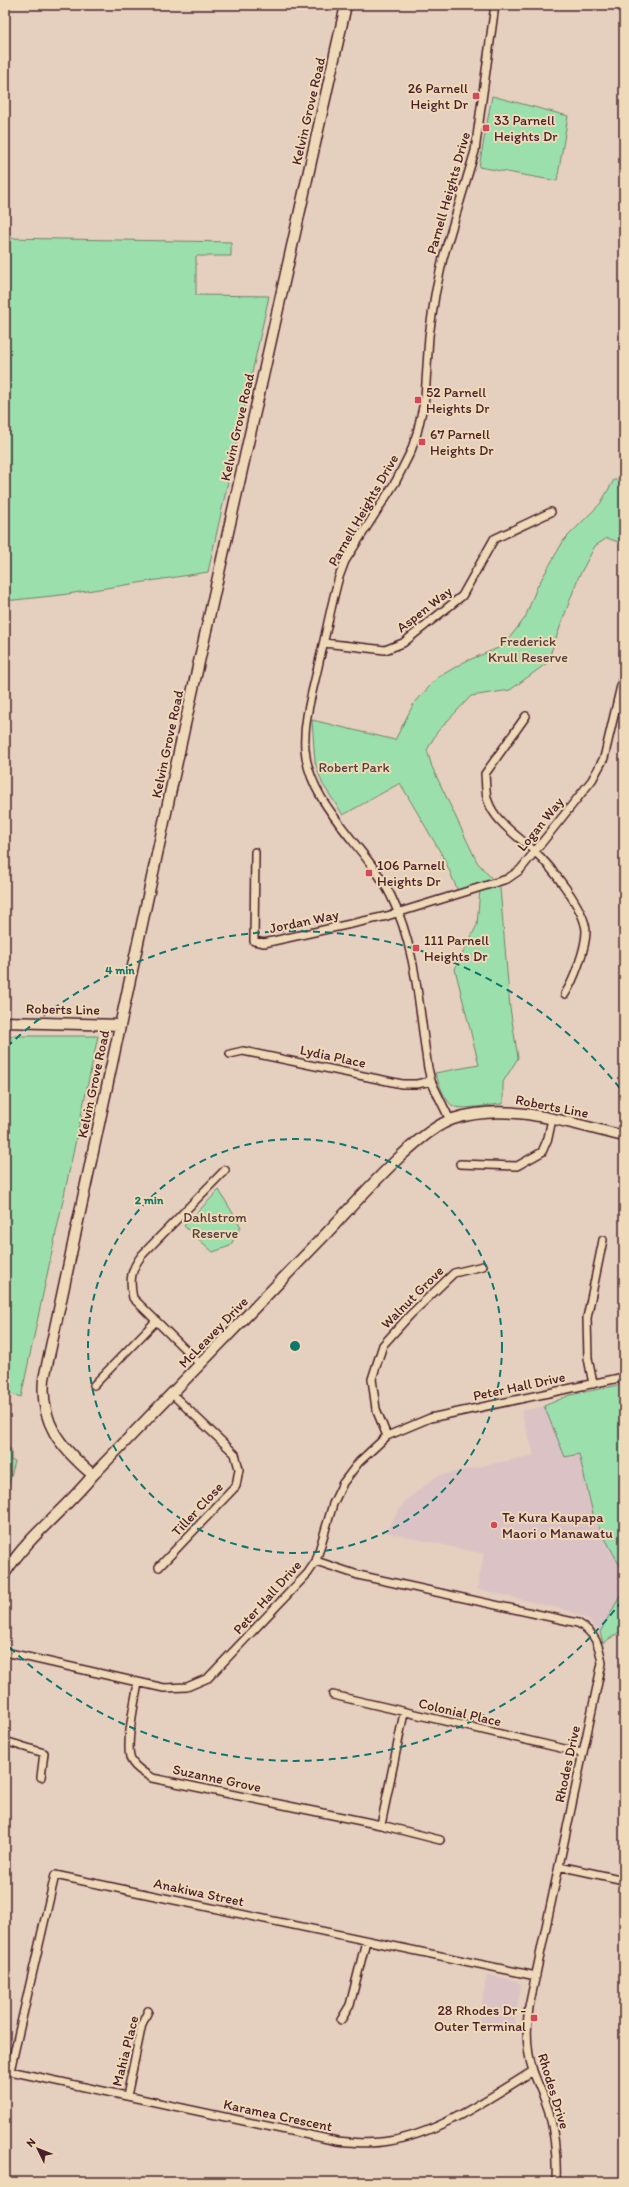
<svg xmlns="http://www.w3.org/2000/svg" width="629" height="2187" font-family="Itim,sans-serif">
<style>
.built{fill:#dbc3c5}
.green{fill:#9be0ac;stroke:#72806c}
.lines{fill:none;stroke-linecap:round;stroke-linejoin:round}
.street-casing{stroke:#4a1f2b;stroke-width:10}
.secondary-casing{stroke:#4a1f2b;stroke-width:13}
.street{stroke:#eed9b8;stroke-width:7}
.secondary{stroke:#eed9b8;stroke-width:10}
.ring{fill:none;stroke:#0f766e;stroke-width:2;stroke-dasharray:7 5}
.poi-dot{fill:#d1495b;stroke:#eed9b8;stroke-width:1.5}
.labels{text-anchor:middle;stroke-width:4;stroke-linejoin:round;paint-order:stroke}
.poi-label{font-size:14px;fill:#4a1f2b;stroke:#eed9b8;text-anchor:start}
.street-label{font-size:14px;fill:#4a1f2b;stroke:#eed9b8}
.park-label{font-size:14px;fill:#563c3e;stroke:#eed9b8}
.centre{fill:#0f766e;stroke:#eed9b8;stroke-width:2}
.ring-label{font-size:12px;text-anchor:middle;font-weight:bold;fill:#0f766e;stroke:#eed9b8;stroke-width:4;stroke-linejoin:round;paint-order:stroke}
</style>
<rect width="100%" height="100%" fill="#e5cfbe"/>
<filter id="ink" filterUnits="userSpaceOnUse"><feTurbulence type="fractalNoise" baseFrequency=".025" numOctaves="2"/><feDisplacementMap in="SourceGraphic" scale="8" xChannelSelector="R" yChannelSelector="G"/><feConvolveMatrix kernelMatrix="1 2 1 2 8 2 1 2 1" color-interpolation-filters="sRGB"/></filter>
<g filter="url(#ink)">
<!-- built -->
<path class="built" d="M544,1406L565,1457L579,1454L589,1500L624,1573V1589L600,1632L587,1619L570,1611L477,1589L484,1554L385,1532L405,1501L437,1476L534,1455L521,1411Z
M487,1975L517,1981L521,1984L514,2028L478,2024Z"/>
<!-- green -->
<path class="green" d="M492,96L568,116L557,181L479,167Z
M5,238L231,242V256H196V295L269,296L208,572L61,595L5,601Z
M614,480H624V544L607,538L595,546L578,578L547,663L510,690L471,696L437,732L427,750L432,767L477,862L500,888L510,1008L518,1058L503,1082V1104C493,1104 459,1111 453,1106C444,1100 439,1083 435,1073L479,1065L455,969L477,925L480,889L459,894L445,860L400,783L343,815L322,783L315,762L312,720L395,740L413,705L437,678L464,662L503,646L525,618L537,587L564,540L600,504Z
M5,1036H98L21,1397L5,1392Z
M219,1190L241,1227L230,1246L213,1252L184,1226Z
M624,1384V1573L594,1518L579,1454L565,1457L544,1406L570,1395Z
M5,1449H11V1461H15L5,1500Z
M624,1589V1629L603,1643L600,1632Z"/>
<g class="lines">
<!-- street casing -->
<g class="street-casing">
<path id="street" d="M324,643L385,650L403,643L462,596L494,539L551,512
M526,716L485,774C486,782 485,793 488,801C495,822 518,836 533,850C550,865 585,909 586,931C586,948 574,980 565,994
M255,852L254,941L264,943L387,916L507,879L520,870L592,780L604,758L624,673
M230,1054L243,1051L402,1084H417L431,1081
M450,1120L431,1081L428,1068C419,1011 417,949 391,896C367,847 309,806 305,749C303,720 313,691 319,662C326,634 331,605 339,577L345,561L396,481L411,451L417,433L425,398L429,336L435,295L443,258L475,151L495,5
M460,1164L517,1166L542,1152L548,1138L552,1119
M201,1365L133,1298C129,1280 131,1269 142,1255L225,1170
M593,1384L588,1358L587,1318L603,1240
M94,1385L156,1321
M387,1436L376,1409L372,1379L383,1345L410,1315L454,1273L483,1266
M316,1561L358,1575L578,1623C595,1633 599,1644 602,1663L529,2007C526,2029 526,2050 533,2071C538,2085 545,2098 549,2112C555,2135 557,2158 556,2182
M159,1567L236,1486L239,1469L235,1454L172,1394
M5,1652L164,1688L187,1687L208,1678L308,1573L316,1561L333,1504L343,1483L359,1462L387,1436L430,1418L624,1377
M138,1683C135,1701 126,1740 130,1757C132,1766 144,1773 152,1778L381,1825L440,1840
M333,1695L582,1753
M5,1741L44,1753L41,1777
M381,1825L404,1713
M559,1866L624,1880
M341,2020L350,2005L366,1941
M5,2070L337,2141C355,2143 372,2144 389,2141C438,2134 491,2097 533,2071
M10,2071L55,1875L536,1976
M127,2096L142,2024L148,2011"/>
</g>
<!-- secondary casing -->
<g class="secondary-casing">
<path id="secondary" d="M5,1022L120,1025
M93,1475C60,1447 40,1423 44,1379L184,729L346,5
M5,1573C28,1536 66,1509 93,1475C169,1396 246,1317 322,1238C351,1208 416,1131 453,1119C510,1101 567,1123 624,1136"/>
</g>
<!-- street -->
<use href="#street" class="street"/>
<!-- secondary -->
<use href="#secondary" class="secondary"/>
</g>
</g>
<!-- distance rings -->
<g class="ring">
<circle cx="295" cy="1346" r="207"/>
<path d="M622 1601A415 415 0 0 1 7 1645M7 1047A415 415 0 0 1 622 1091"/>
</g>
<!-- markers -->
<g class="poi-dot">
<rect x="472" y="92" width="8" height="8" rx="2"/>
<rect x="482" y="124" width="8" height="8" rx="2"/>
<rect x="414" y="396" width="8" height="8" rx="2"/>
<rect x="418" y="438" width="8" height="8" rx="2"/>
<rect x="365" y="869" width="8" height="8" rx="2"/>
<rect x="412" y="944" width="8" height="8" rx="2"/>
<circle cx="494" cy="1525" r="4"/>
<rect x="530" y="2014" width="8" height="8" rx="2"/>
</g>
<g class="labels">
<!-- poi labels -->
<g class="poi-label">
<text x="468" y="93" text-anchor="end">26 Parnell<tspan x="468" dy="16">Height Dr</tspan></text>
<text x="494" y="125">33 Parnell<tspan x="494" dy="16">Heights Dr</tspan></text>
<text x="426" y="397">52 Parnell<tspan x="426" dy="16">Heights Dr</tspan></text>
<text x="430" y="439">67 Parnell<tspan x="430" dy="16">Heights Dr</tspan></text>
<text x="377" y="870">106 Parnell<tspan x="377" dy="16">Heights Dr</tspan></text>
<text x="424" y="945">111 Parnell<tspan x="424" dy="16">Heights Dr</tspan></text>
<text x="502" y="1522">Te Kura Kaupapa<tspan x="502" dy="16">Maori o Manawatu</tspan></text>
<text x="526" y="2015" text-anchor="end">28 Rhodes Dr -<tspan x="526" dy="16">Outer Terminal</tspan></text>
</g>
<!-- street labels -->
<g class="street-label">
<text transform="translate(308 111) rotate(-77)" y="5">Kelvin Grove Road</text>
<text transform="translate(448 193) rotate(-74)" y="5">Parnell Heights Drive</text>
<text transform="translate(237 427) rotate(-77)" y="5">Kelvin Grove Road</text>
<text transform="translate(363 510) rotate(-60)" y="5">Parnell Heights Drive</text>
<text transform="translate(424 609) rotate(-38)" y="5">Aspen Way</text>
<text transform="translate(167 744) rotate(-78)" y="5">Kelvin Grove Road</text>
<text transform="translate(540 824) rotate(-51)" y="5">Logan Way</text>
<text transform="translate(304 921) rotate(-12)" y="5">Jordan Way</text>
<text transform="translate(63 1009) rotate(1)" y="5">Roberts Line</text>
<text transform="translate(333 1056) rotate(12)" y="5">Lydia Place</text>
<text transform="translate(93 1084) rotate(-78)" y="5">Kelvin Grove Road</text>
<text transform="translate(552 1106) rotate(11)" y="5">Roberts Line</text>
<text transform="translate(412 1297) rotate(-45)" y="5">Walnut Grove</text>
<text transform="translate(213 1332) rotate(-46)" y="5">McLeavey Drive</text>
<text transform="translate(519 1386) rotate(-12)" y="5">Peter Hall Drive</text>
<text transform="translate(197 1509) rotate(-47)" y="5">Tiller Close</text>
<text transform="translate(267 1597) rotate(-48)" y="5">Peter Hall Drive</text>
<text transform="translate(460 1712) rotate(13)" y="5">Colonial Place</text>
<text transform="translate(567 1764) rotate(-78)" y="5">Rhodes Drive</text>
<text transform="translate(217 1778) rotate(12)" y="5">Suzanne Grove</text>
<text transform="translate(199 1892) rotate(12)" y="5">Anakiwa Street</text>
<text transform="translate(125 2051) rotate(-76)" y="5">Mahia Place</text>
<text transform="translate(554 2091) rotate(73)" y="5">Rhodes Drive</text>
<text transform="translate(278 2115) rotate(12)" y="5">Karamea Crescent</text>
</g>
<!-- park labels -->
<g class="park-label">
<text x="528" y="646">Frederick<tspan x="528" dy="16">Krull Reserve</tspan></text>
<text x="354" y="772">Robert Park</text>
<text x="215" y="1222">Dahlstrom<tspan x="215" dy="16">Reserve</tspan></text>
</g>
</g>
<circle cx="295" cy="1346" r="6" class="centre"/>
<g class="ring-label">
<text x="120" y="974">4 min</text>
<text x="149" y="1204">2 min</text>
</g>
<!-- margin -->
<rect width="629" height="2187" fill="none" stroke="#eed9b8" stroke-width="20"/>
<rect x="10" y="10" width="609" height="2167" fill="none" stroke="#4a1f2b" stroke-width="1.5" filter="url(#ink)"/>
<!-- north arrow -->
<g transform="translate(38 2149) rotate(313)" stroke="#eed9b8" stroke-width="3" paint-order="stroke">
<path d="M0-3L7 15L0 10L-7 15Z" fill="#4a1f2b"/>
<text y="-6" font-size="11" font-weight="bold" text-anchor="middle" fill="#4a1f2b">N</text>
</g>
</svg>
